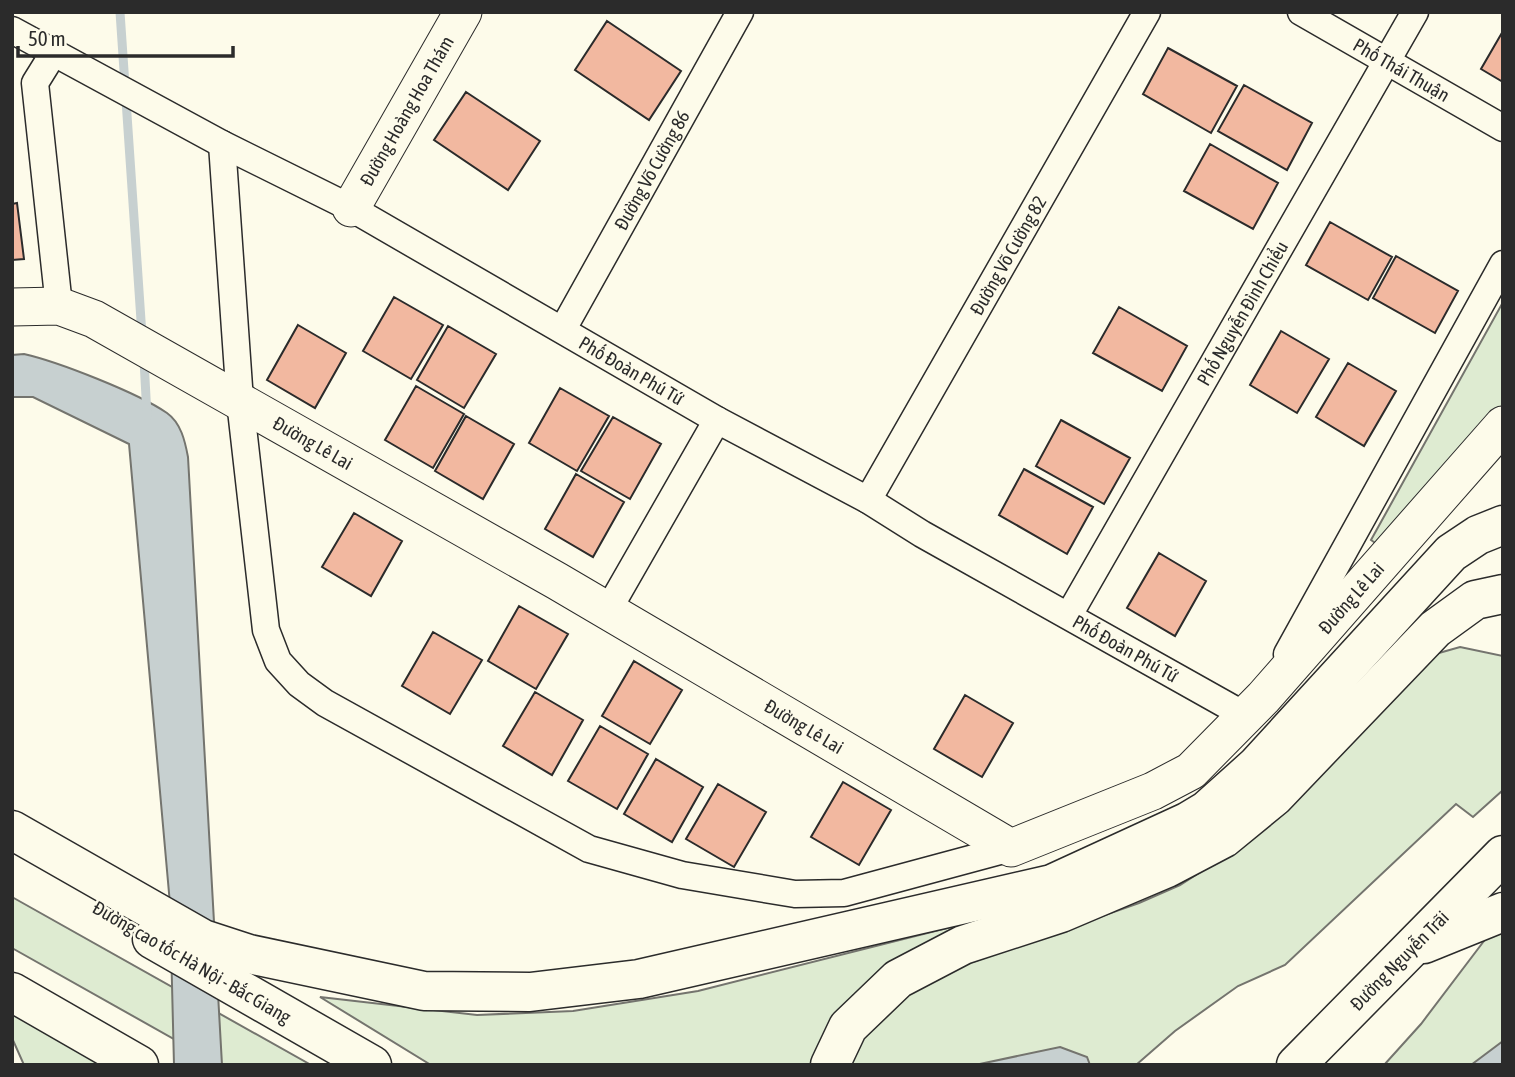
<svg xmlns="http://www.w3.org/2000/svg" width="1515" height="1077" font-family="'Asap Condensed',sans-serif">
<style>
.green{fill:#deebd1;stroke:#74746e;stroke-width:2}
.water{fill:#c7d0d0;stroke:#74746e;stroke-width:2}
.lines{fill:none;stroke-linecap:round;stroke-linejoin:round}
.stream{stroke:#c7d0d0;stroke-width:9}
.building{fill:#f2b8a0;stroke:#2b2b2b;stroke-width:2}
.street-casing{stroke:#2b2b2b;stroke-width:29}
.secondary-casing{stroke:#2b2b2b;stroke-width:39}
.highway-casing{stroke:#2b2b2b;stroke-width:41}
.street{stroke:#fdfbea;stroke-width:26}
.secondary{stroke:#fdfbea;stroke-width:37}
.highway{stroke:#fdfbea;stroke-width:38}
.labels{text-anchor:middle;stroke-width:5;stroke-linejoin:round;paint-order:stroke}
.street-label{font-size:19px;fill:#2b2b2b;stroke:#fdfbea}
</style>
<rect width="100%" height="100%" fill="#fdfbea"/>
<!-- green -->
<path class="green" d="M1503,302V405L1378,545L1371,540Z
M1460,647L1503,656V790L1473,817L1456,804L1285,965L1238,986L1175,1031L1136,1065H839L896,989L1139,903L1180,885L1227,855L1410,673L1439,653Z
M12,897L311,1065H220L12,948Z
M983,919L813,1065H431L320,997L477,1015L573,1011L698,991Z
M1503,931V1065H1384L1421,1024L1487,937Z
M12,1004L120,1065H24L12,1038Z"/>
<!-- water -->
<path class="water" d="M24,354C59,362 138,393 167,413C181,423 185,441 188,457L222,1065H174L170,904L129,444L33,397H12V355Z
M1503,1041V1065H1471Z
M1060,1047L1087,1057L1090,1065H975Z"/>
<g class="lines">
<!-- stream -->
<path class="stream" d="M120,12L142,335
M144,360L147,416"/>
</g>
<!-- building -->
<path class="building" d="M607,21L681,71L649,120L575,70Z
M1503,31V82L1481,69Z
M1168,48L1237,86L1211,133L1143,94Z
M1244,85L1312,123L1287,170L1218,131Z
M466,92L540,141L508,190L434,140Z
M1210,144L1278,183L1253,229L1184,191Z
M17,203L24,259L12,260V204Z
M1330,222L1392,257L1368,300L1306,265Z
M1396,256L1458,291L1435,333L1373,298Z
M394,297L443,325L411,379L363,351Z
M1119,307L1187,346L1162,391L1093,353Z
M298,325L346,353L315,408L267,380Z
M448,326L496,354L464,408L417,380Z
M1281,331L1329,359L1297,413L1250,385Z
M1348,363L1396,391L1364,446L1316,417Z
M416,386L464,414L433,468L385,440Z
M560,388L609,416L577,471L529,443Z
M466,416L514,444L483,499L435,471Z
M613,417L661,444L630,499L581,471Z
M1061,420L1130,458L1104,504L1036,466Z
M1024,469L1093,507L1067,554L999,515Z
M576,474L624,502L593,557L545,529Z
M354,513L402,541L371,596L322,567Z
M1159,553L1206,581L1175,636L1127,608Z
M519,606L568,634L536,689L488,661Z
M433,632L482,660L450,714L402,686Z
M634,661L682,690L650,744L602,716Z
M535,692L583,720L552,775L503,746Z
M965,695L1013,723L982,777L934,749Z
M600,726L648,754L617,809L568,781Z
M656,759L703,787L672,842L624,814Z
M843,782L891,810L859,865L811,837Z
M718,784L766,812L734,867L686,839Z"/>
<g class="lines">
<!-- street casing -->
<g class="street-casing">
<g id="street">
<path id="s1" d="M1301,12L1503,128"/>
<path id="s2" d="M12,30L222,144L351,208L717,420L868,500L922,534L1246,716"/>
<path d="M53,54L35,83L59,306"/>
<path d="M222,144L240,401L266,630L278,661L299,684L325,703L589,849L682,875L795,894L844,893L1011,848"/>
<path id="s3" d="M563,329L740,12"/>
<path id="s4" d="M868,500L1147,12"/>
<path d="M607,612L717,420"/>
<path id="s5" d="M1069,615L1415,12"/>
<path d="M1287,654L1503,264"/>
</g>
</g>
<!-- secondary casing -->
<g class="secondary-casing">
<g id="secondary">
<path id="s6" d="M351,208L463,12"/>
<path id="s7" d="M12,307L59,306L94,319L557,581L1011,848L1153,791L1191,771L1263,698L1503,425"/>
</g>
</g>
<!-- highway casing -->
<g class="highway-casing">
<g id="highway">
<path d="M12,830L203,939L249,954L424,991L530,992L639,979L1052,884L1187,822L1207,810L1256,766L1451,553L1478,535L1503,525"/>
<path d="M152,939L372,1065"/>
<path d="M1424,944L1503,912"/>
<path d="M12,992L139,1065"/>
<path d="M830,1065L848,1027L898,979L963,945L1061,913L1167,868L1224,838L1274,797L1435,629L1475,600L1503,594"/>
<path id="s8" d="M1296,1065L1503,855"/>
</g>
</g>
<!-- street -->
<use href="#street" class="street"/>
<!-- secondary -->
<use href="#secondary" class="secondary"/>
<!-- highway -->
<use href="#highway" class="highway"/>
</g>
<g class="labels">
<!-- street labels -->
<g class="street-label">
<text dy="7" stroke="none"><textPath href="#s1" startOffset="116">Phố Thái Thuận</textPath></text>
<text dy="7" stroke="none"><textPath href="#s6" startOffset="112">Đường Hoàng Hoa Thám</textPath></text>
<text dy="7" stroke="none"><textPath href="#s3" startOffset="182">Đường Võ Cường 86</textPath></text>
<text dy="7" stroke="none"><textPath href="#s4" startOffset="282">Đường Võ Cường 82</textPath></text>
<text dy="7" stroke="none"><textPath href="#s5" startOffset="348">Phố Nguyễn Đình Chiểu</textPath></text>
<text dy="7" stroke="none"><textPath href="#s2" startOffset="707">Phố Đoàn Phú Tứ</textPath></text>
<text dy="7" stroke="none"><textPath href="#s7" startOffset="336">Đường Lê Lai</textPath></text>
<text dy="7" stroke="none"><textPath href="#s7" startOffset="1575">Đường Lê Lai</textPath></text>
<text dy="7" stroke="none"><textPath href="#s2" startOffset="1274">Phố Đoàn Phú Tứ</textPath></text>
<text dy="7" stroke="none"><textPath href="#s7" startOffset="903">Đường Lê Lai</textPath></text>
<text dy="7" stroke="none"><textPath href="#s8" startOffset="147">Đường Nguyễn Trãi</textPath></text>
<text transform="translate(192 962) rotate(30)" y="7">Đường cao tốc Hà Nội - Bắc Giang</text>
</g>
</g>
<!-- border -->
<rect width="1515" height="1077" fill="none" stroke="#2b2b2b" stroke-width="28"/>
<!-- scale -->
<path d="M18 46v10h215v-10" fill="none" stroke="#2b2b2b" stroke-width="3.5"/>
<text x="28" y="46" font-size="21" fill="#2b2b2b" stroke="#fdfbea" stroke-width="5" paint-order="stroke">50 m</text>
</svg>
